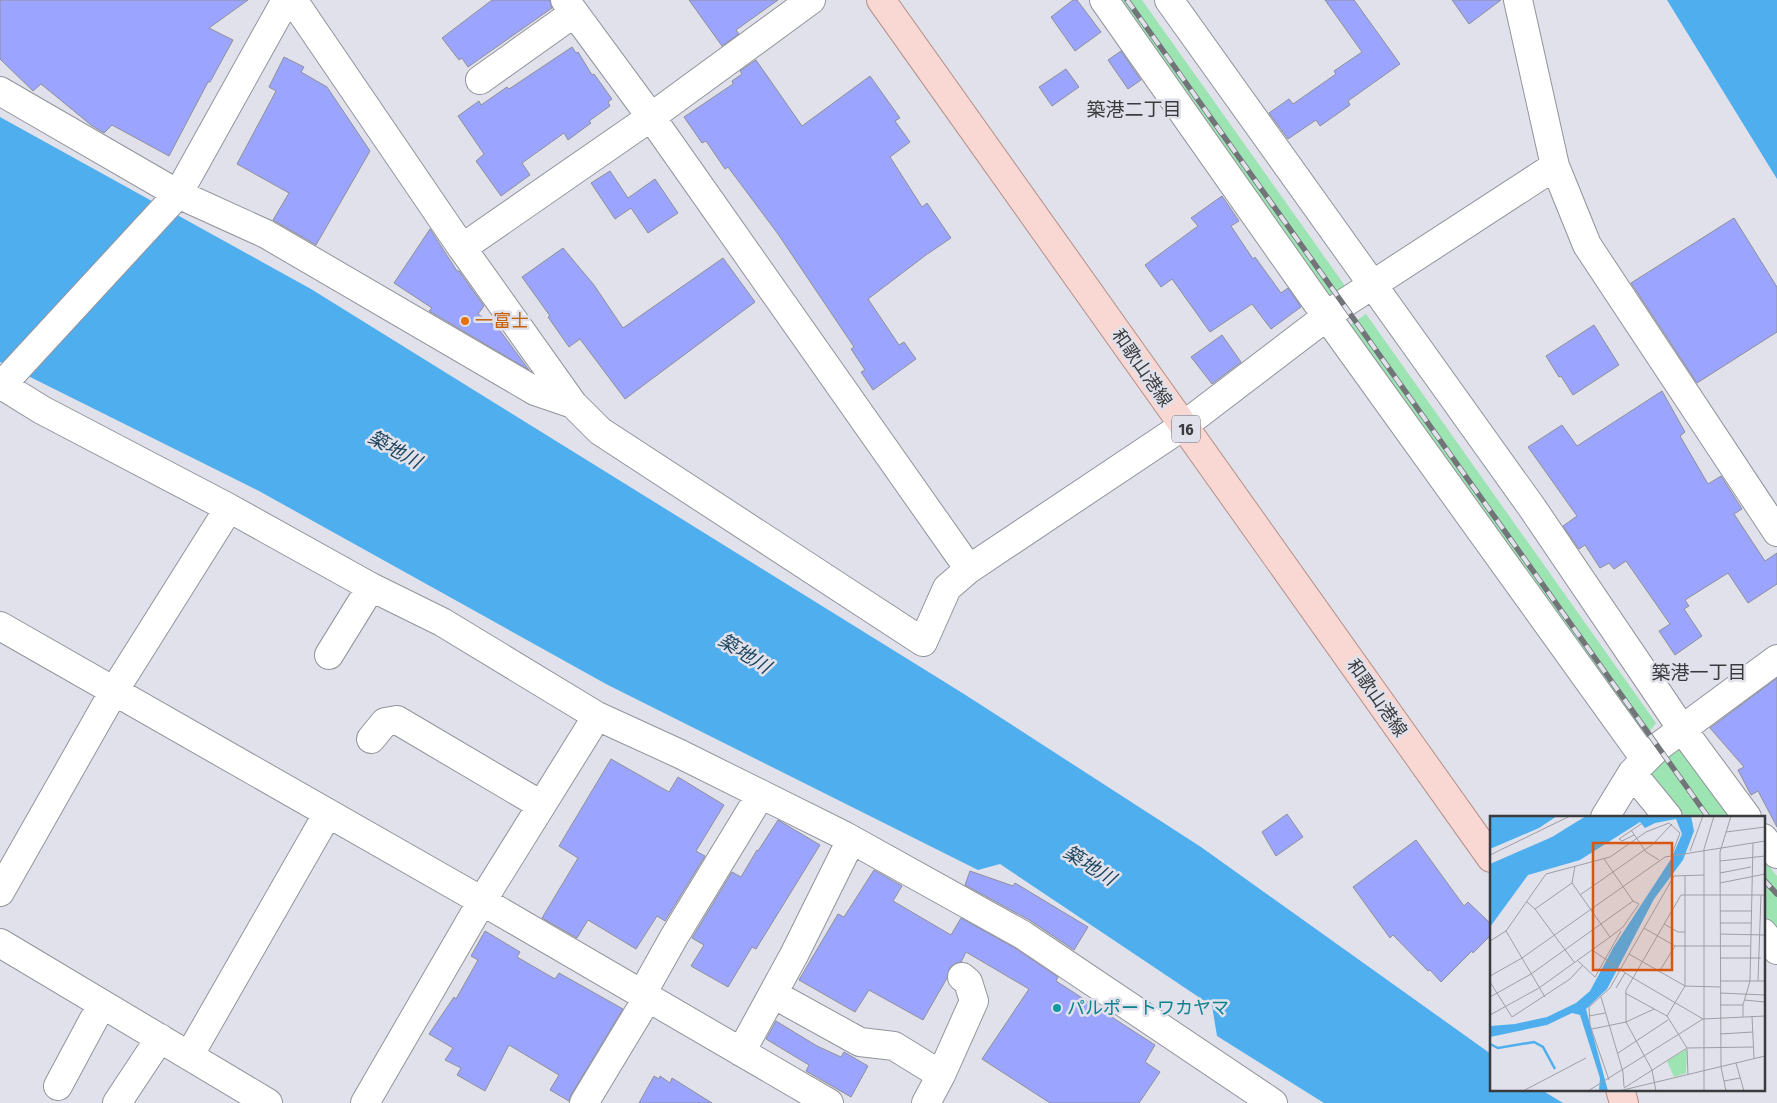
<svg xmlns="http://www.w3.org/2000/svg" width="1777" height="1103" font-family="'Fira Sans Condensed','Noto Sans JP',sans-serif">
<style>
.green{fill:#9ce4b2}
.water{fill:#4fafee}
.building{fill:#9ba5ff;stroke:#8e9097}
.lines{fill:none;stroke-linecap:round;stroke-linejoin:round}
.minor-casing{stroke:#92949c;stroke-width:30}
.major-casing{stroke:#b4908b;stroke-width:30}
.minor{stroke:#fff;stroke-width:28}
.major{stroke:#f9d8d3;stroke-width:28}
.rail-casing{stroke:#737479;stroke-width:5.5}
.rail{stroke:#e0e1ea;stroke-width:4;stroke-dasharray:11;stroke-linecap:butt}
.food-dot{fill:#e8710a;stroke:#e0e1ea;stroke-width:2}
.culture-dot{fill:#0f9aa8;stroke:#e0e1ea;stroke-width:2}
.labels{text-anchor:middle;stroke-width:5;stroke-linejoin:round;paint-order:stroke}
.shield{fill:#e0e1ea;stroke:#6c6d72;stroke-width:1}
.shield-label{font-size:16px;font-weight:bold;fill:#3a3b3e}
.food-label{font-size:18px;fill:#c56008;stroke:#e0e1ea;text-anchor:start}
.street-label{font-size:18px;fill:#3a3b3e;stroke:#e0e1ea}
.culture-label{font-size:18px;fill:#0d838f;stroke:#e0e1ea;text-anchor:start}
.neighbourhood-label{font-size:19px;fill:#3a3b3e;stroke:#e0e1ea}
.water-label{font-size:19px;font-style:italic;fill:#1c445e;stroke:#e0e1ea}
.inset-river{fill:none;stroke:#4fafee;stroke-width:2.5}
.inset-road{fill:none;stroke:#9e9fa5;stroke-width:1}
.view{fill:#d75611;fill-opacity:0.15;stroke:#d75611;stroke-width:2.5}
.inset-edge{fill:none;stroke:#3a3b3e;stroke-width:2.5}
</style>
<rect width="100%" height="100%" fill="#e0e1ea"/>
<!-- green -->
<path class="green" d="M1117,0H1142L1348,290L1332,301Z
M1366,314L1656,723L1641,743L1346,328Z
M1680,744L1730,817H1686L1651,773Z
M1763,859L1777,876V929L1763,914Z"/>
<!-- water -->
<path class="water" d="M1667,0H1777V179Z
M0,117L311,289L964,694L1201,847L1491,1054V1089H1540L1563,1103H1324L1217,1036L1212,1006L1000,864L978,870L606,684L259,491L0,362Z"/>
<!-- building -->
<path class="building" d="M0,0H248L209,28L233,40L210,82H208L169,156L112,125L104,133L91,125L41,84L33,91L0,59Z
M492,0H550L552,8L468,67L462,58L459,60L442,38Z
M689,0H778L736,30L739,34L722,46Z
M1073,0H1077L1101,32L1075,51L1051,17Z
M1325,0H1354L1400,64L1348,101L1350,105L1320,126L1316,120L1288,139L1269,113L1289,99L1293,104L1336,74L1334,71L1362,52Z
M1452,0H1501L1469,24Z
M572,47L576,53L578,52L592,75L594,74L612,99L608,102L610,106L589,121L591,123L568,140L564,133L522,163L530,175L501,196L476,161L484,154L458,116L479,101L481,105L507,87L509,89Z
M1121,51L1141,80L1128,89L1108,60Z
M284,57L304,67L301,72L327,87L370,151L316,245L273,220L289,193L237,164L276,91L269,87Z
M756,60L802,126L870,76L900,118L895,121L910,142L890,157L922,207L927,203L951,238L926,255L868,299L899,345L904,342L916,359L873,390L861,372L865,370L851,349L854,347L778,234L728,167L725,169L706,141L702,143L684,117L733,84L732,81L742,74L740,71Z
M1066,69L1079,87L1052,106L1039,87Z
M610,171L628,198L655,179L678,213L648,233L631,208L615,219L591,183Z
M1222,196L1239,221L1231,226L1253,259L1255,257L1281,293L1288,288L1301,307L1271,329L1252,304L1210,332L1172,279L1161,287L1145,265L1198,226L1191,218Z
M1734,218L1777,287V332L1697,383L1631,283Z
M430,229L457,271H459L484,306L478,314L498,328L529,370L429,311L432,308L394,283Z
M563,248L594,285L623,328L723,258L755,302L625,399L580,339L569,347L548,317L550,316L522,277Z
M1594,325L1619,365L1573,395L1561,376L1559,377L1546,356Z
M1222,335L1241,362L1212,384L1191,357Z
M1662,391L1685,432L1680,436L1708,484L1721,476L1742,509L1734,514L1765,561L1777,553V584L1748,603L1728,573L1685,600L1689,606L1684,609L1702,636L1675,655L1659,631L1670,624L1626,561L1614,569L1609,563L1600,568L1585,545L1579,549L1563,526L1577,516L1528,447L1562,425L1577,446Z
M1777,678V827L1758,791L1751,795L1738,770L1744,767L1710,728Z
M611,759L669,792L678,777L724,805L696,851L705,856L665,921L657,916L636,949L588,920L577,938L542,918L578,858L559,846Z
M1287,814L1303,837L1276,856L1262,832Z
M778,820L820,845L756,949L752,947L728,987L691,966L704,945L692,938L732,872L741,877L757,850L758,851Z
M1416,840L1464,906L1468,902L1491,924V935L1473,953L1472,951L1441,982L1430,970L1428,971L1393,935L1390,938L1353,887Z
M874,870L902,886L893,901L951,935L961,918L1015,948L1058,977L1056,981L1155,1045L1145,1062L1160,1072L1139,1103H1050L982,1059L1029,989L966,952L961,962L956,963L950,967L947,978L923,1020L869,990L855,1012L799,980L838,914L844,917Z
M970,871L1013,886L1015,883L1088,927L1074,950L1031,921L965,885Z
M485,931L520,952L517,957L555,979L559,973L623,1009L571,1095L569,1101L550,1090L559,1075L509,1045L485,1091L457,1075L461,1068L445,1060L453,1048L429,1034L454,997L456,999L478,960L471,956Z
M776,1021L817,1046L841,1057L844,1052L868,1066L851,1097L806,1071L809,1065L766,1039Z
M654,1076L659,1079L660,1076L670,1083L672,1078L712,1103H639Z"/>
<g class="lines">
<!-- minor casing -->
<g class="minor-casing">
<path id="minor" d="M293,0L462,248
M565,0L651,117L969,569L1183,426L1343,304L1555,166
M811,0L651,117L462,248L573,404L600,431L923,642L947,588L969,569
M1104,0L1327,317L1645,759
M1169,0L1533,509L1682,729L1747,817
M1518,0L1555,166L1587,245L1777,532
M480,80L574,13
M0,91L178,194L266,234L535,391L573,404
M0,384L42,410L229,508
M0,387L178,194L286,0
M0,626L482,901L829,1103
M329,655L371,587
M597,716L680,754L845,836L1023,935L1273,1103
M371,739L385,722L397,720L541,805
M1632,773L1668,817
M1605,817L1632,773L1658,747L1777,659
M1763,838L1777,854
M0,892L114,691L229,508L371,587L442,622L597,716L482,901L365,1103
M1763,933L1777,950
M0,943L268,1103
M642,994L674,937L761,794
M773,994L860,1042L894,1046L941,1075L926,1103
M741,1052L794,955L851,840
M189,1056L328,813
M941,1075L974,1001L968,982L962,977
M58,1086L102,1004
M117,1103L160,1038
M584,1103L648,997"/>
</g>
<!-- major casing -->
<g class="major-casing">
<path id="major" d="M881,0L1491,858
M1620,1089L1624,1103"/>
</g>
<!-- minor -->
<use href="#minor" class="minor"/>
<!-- major -->
<use href="#major" class="major"/>
<!-- rail casing -->
<g class="rail-casing">
<path id="rail" d="M1127,0L1708,817
M1763,879L1777,894"/>
</g>
<!-- rail -->
<use href="#rail" class="rail"/>
</g>
<!-- markers -->
<circle class="food-dot" cx="465" cy="321" r="5"/>
<circle class="culture-dot" cx="1057" cy="1008" r="5"/>
<g class="labels">
<!-- shield labels -->
<rect class="shield" x="1172" y="415.5" width="28" height="27" rx="4"/>
<g class="shield-label">
<text x="1186" y="435">16</text>
</g>
<!-- food labels -->
<g class="food-label">
<text x="475" y="327">一富士</text>
</g>
<!-- street labels -->
<g class="street-label">
<text transform="translate(1142 368) rotate(55)" y="6">和歌山港線</text>
<text transform="translate(1377 698) rotate(55)" y="6">和歌山港線</text>
</g>
<!-- culture labels -->
<g class="culture-label">
<text x="1067" y="1014">パルポートワカヤマ</text>
</g>
<!-- neighbourhood labels -->
<g class="neighbourhood-label">
<text x="1134" y="116">築港二丁目</text>
<text x="1699" y="679">築港一丁目</text>
</g>
<!-- water labels -->
<g class="water-label">
<text transform="translate(395 449) rotate(29)" y="7">築地川</text>
<text transform="translate(745 653) rotate(32)" y="7">築地川</text>
<text transform="translate(1090 865) rotate(32)" y="7">築地川</text>
</g>
</g>
<!-- overview -->
<g transform="translate(1490 816)">
<rect width="275" height="275" fill="#e0e1ea"/>
<path d="M197,233L196,257L184,261L177,245Z" fill="#9ce4b2"/>
<path d="M0,0H67L49,12L0,33ZM96,0H201L204,15L193,44L164,83L117,173L96,193L118,275H109L110,262L90,199L82,197L57,209L0,221V210L25,208L57,201L86,187L100,175L123,132L181,43L192,18L186,3L165,7L155,12L150,6L90,44L38,59L0,111V48L62,21Z" fill="#4fafee"/>
<path class="inset-river" d="M0,228L8,232L44,226L53,231L65,253"/>
<path class="inset-road" d="M233,0H258M141,14L156,36L169,44M236,16L275,11M144,19L132,25L129,23L151,8M200,35L213,0M0,39L80,0M230,45L275,40M230,57L261,51M82,67L120,121L133,111L149,88L143,85M230,67L275,58M90,79L163,28L182,8M37,86L45,93L84,146M45,93L82,67L85,50M230,95H261M230,107H261M174,108L188,116H195M154,112L184,60L214,59M16,115L55,181M230,118L275,119M0,125L16,115L56,58L120,41L156,16L179,7L190,17L182,38M185,130L154,112L139,138L195,170L230,171M102,134L143,162L213,203M230,142H271M87,144L105,161L131,115M169,156L185,130H260M0,160L32,142L175,41L275,25M230,165H275M268,165L271,79M0,166L22,201L80,163L93,149M126,172L135,157M230,177L275,179M0,181L41,158L143,85L114,43M111,181L133,256L134,271M254,184L275,186M230,189H253M0,199L49,172L120,121M99,200L115,197M177,200L195,170V60M262,200L264,242M253,201V189L260,165L263,27M102,213L136,206L164,193M230,218L263,216M197,232L264,231M197,233L198,259M128,237L178,204M246,247L254,275M119,264L100,209L99,191L120,172L139,138M234,265L250,262M134,272L197,232L177,200L135,177M33,275L96,242M98,275L213,203L275,200M129,275L275,240M166,275L162,254L136,206V174L191,79H275M214,275V33L224,0M236,275L231,251L230,36L241,0"/>
<path class="view" d="M103,27H182V154H103Z"/>
<rect width="275" height="275" class="inset-edge"/>
</g>
</svg>
